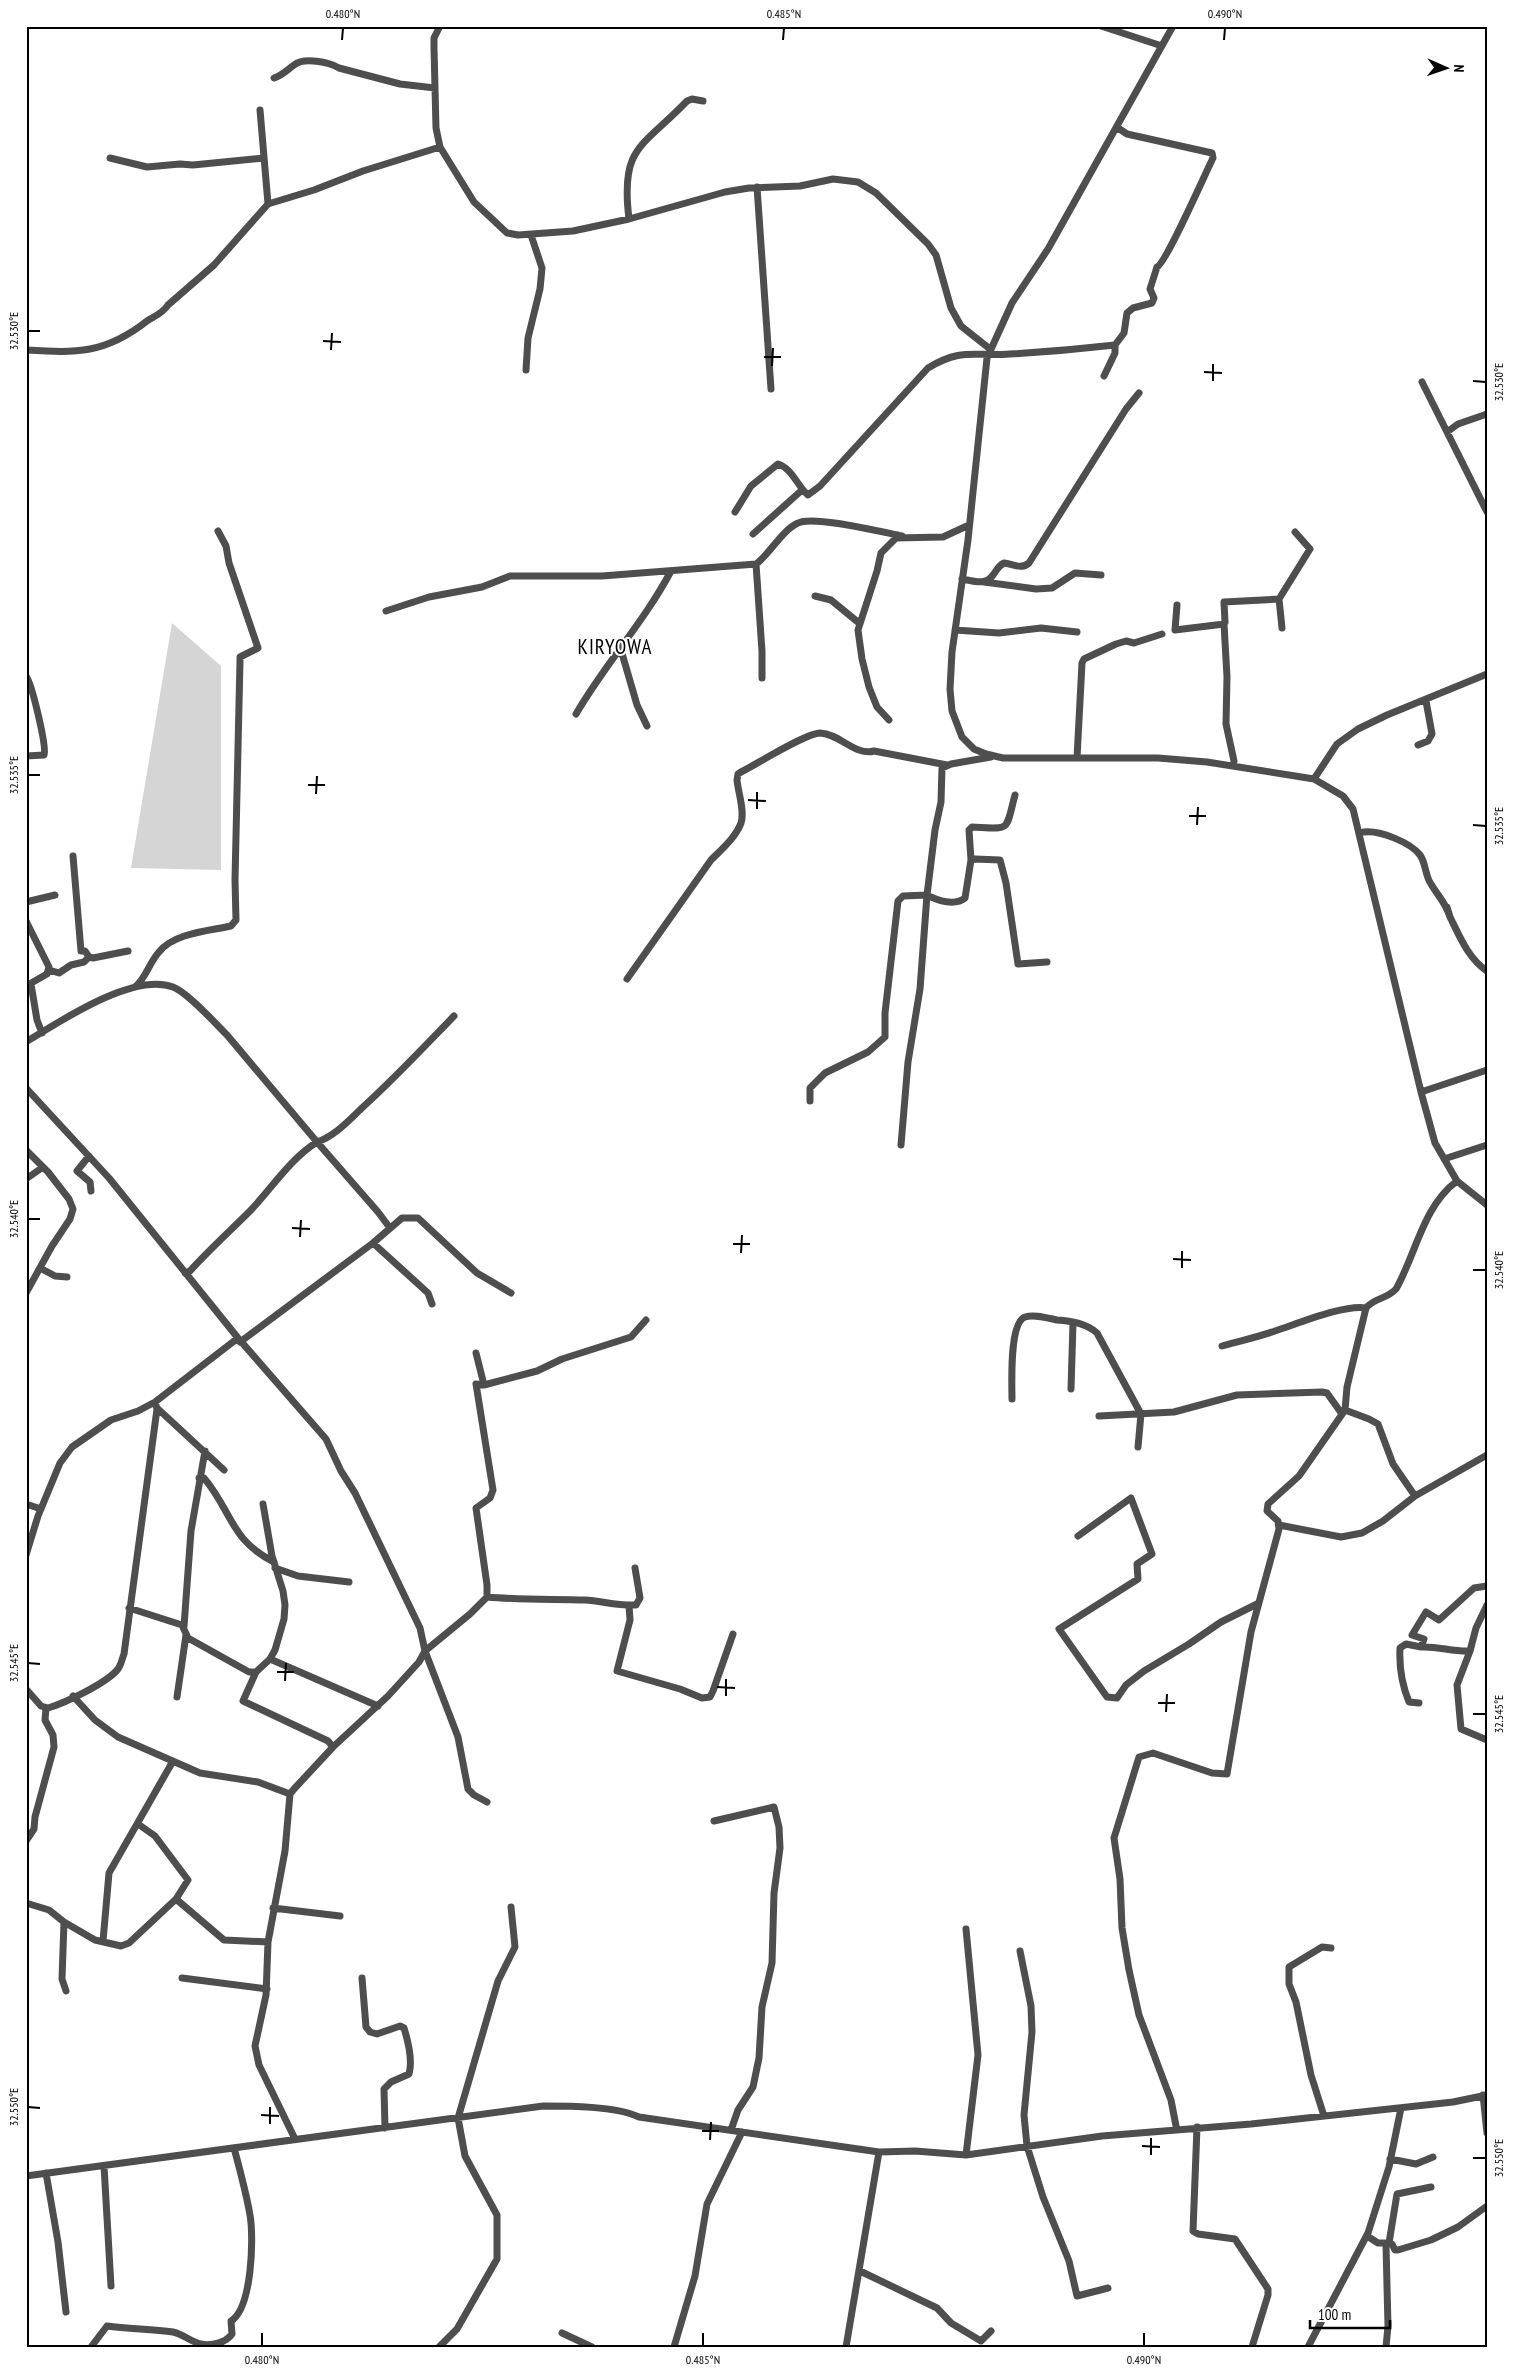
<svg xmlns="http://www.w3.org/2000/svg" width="1513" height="2373" font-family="'PT Sans Narrow',sans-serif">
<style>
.green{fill:#d5d5d5}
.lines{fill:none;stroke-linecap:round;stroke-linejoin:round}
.minor{stroke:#4e4e4e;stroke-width:7}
.ticks{fill:none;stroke:#000;stroke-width:2}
.labels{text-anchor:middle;stroke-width:4;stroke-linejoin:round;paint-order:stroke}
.quarter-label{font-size:21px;letter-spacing:1px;fill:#000;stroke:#fff}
.neatline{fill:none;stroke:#000;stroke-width:2}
.ticks-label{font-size:12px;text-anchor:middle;fill:#000}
</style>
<rect width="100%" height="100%" fill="#fff"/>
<!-- green -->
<path class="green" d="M172,623L221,666V870L131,868Z"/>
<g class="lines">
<!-- minor -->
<path class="minor" d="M1101,26L1162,46
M1173,26L1048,249L1012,303L987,358L968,540L952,652L950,689L952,711L962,737L974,749L986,754L1003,758H1158L1207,762L1314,779L1343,796L1353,809L1421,1092L1435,1143L1457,1181L1487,1205
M274,78C283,75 287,70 294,65C304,57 329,62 339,68L400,84L435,88
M260,110L268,204
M440,147L474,202L507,233L518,235L573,231L629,219L725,192L749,188L800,186L833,179L858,182L876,193L928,244L936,255L951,308L961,326L990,349
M110,158L147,167L180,164L193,165L264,158
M757,187L771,389
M629,219C620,146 642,148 687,101L692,99L703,101
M26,350C77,353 105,354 147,321C155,316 163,313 168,305L214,265L268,204L314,190L363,171L440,147L436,128L434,48V38L440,26
M526,370L528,338L540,289L542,268L531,235
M1104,376L1115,353V345L1124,333L1127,313L1133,308L1152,303L1154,298L1150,289L1157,267C1166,263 1205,174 1213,158L1212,153L1127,134L1118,128
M1422,382L1487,512
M1447,432L1458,424L1487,414
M735,512L751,486L778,464C793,469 797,486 808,495L820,486L928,368C962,347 975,357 1010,354C1045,352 1080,349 1115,345
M753,534L802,490
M962,579C973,581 986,586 993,575C997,570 998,566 1004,563C1013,564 1021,570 1029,563L1126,409L1139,393
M984,582L1036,589L1052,588L1075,573L1101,575
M815,596L831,600L859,623
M1177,605L1175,630L1224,624L1227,677L1226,724L1234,761
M386,611L429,597L482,587L510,576H602L756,564
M1225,622L1224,602L1279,599L1282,628L1279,599L1310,549L1295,532
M955,630L999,633L1041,628L1077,632
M621,650L637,705L647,726
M26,676C32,684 47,747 44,755L26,756
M762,678V651L756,564C770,554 782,530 798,523C813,515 882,532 902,536
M576,714C605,664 644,622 671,571
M889,720L877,707L869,687L862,659L858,630L877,571L881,553L896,538L943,537L969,525
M1418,745L1428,741L1432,734L1426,701
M991,757L951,764L942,768L941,802L935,830L927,895C938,901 955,906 965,898L971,860L975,859L1000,860L1006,883L1018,964L1047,962
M1077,758L1082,663L1084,659L1116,644L1126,641L1134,643L1162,634
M1314,779L1337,744L1358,729L1387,715L1487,674
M1364,832C1379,830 1410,842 1420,855C1426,863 1425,876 1431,884C1438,896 1446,903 1450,917L1447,907
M971,860L969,830L972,827C1012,829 1005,832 1015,795
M26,902L55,895
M1450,917C1460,937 1468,958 1487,971
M26,921L49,967L47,974L26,986
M89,957L93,958L128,951
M49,970L59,973L71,965L84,962L89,957L85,951H81L73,856
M627,979L711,860C721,850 736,837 741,823C745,811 738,792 737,780L738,774L741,772C757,764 806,733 820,733C840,734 855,756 874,751L947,765
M31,984L37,1020L42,1033
M135,987C146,978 149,963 159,952C174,933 208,931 231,926L236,920L235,880L240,661V657L258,648L229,563L226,546L218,531
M26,1042C59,1022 133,972 173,987C187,992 215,1023 227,1035L317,1142C335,1136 349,1120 363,1107C395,1078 424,1047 454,1016
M26,1088L109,1178L238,1338L326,1439L341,1471L355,1493L420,1628L425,1651L458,1737L468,1789L474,1795L487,1802
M1421,1092L1487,1070
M810,1101V1088L825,1073L868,1052L885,1037V1013L898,901L903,896L927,895L920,989L908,1062L901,1145
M26,1150L48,1172L69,1199L73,1209L70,1219L52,1246L26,1293
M89,1156L77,1171L90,1182L91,1191
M1444,1159L1487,1145
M26,1179L43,1167
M373,1243L428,1293L432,1304
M40,1268L55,1276L67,1277
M185,1273L190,1271C209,1250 230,1231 250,1211C272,1188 290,1159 317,1142L378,1212L390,1228
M240,1342L373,1243L402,1218H418L477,1273L511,1293
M1222,1346C1240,1341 1258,1337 1275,1331C1297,1324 1345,1304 1366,1308
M476,1353L484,1385
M1071,1389L1073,1323
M1012,1399C1012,1383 1009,1323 1025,1317C1034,1314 1047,1318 1057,1320C1071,1321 1086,1323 1097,1333L1141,1414L1138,1447
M157,1408L224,1470
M1345,1410L1369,1419L1378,1424L1393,1464L1415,1496
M1099,1416L1174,1412L1237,1395L1322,1392L1327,1393L1342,1414
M199,1478H204C232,1511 230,1540 274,1562
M26,1504L41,1509
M1279,1525L1341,1537L1362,1533L1383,1521L1415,1496L1487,1455
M1078,1536L1131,1498L1152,1554L1137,1564L1138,1579L1059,1629L1107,1697L1117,1698L1126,1685L1144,1671L1189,1644L1221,1622L1257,1604
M26,1555L38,1516L60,1463L72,1447L111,1420L138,1411L155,1402L238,1338
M275,1568L298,1576L349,1582
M487,1597V1585L476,1508L490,1498L493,1490L476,1384L484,1385L537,1371L562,1359L631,1337L646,1320
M629,1605L630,1620L617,1671L680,1689L702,1698L710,1697L713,1691L733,1634
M129,1608L182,1625L188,1638L249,1672H256L270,1659L275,1650L284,1619L285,1605L283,1591L272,1556L263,1504
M184,1626L191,1531L205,1451
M1421,1647C1438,1646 1453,1652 1470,1651L1476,1628L1487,1605
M1470,1651L1457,1685L1461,1729L1487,1740
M270,1659L378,1706
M256,1672L243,1701L328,1741L333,1747
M26,1689L41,1706L48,1708C65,1703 107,1683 118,1669C121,1665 122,1659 124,1654L157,1409L155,1402
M73,1696L95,1720L118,1737L200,1773L258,1782L290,1794
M177,1697L186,1635
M1419,1703L1409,1702C1402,1685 1399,1667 1400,1648L1406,1644L1421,1647L1424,1639L1412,1635L1426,1612L1439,1620L1474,1588L1487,1586
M714,1821L774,1807L779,1827L780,1848L774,1893L772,1963L762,2007L759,2058L753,2087L738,2110L731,2130
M138,1824L155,1836L188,1880L176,1899
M26,1841L34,1829L35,1817L54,1747L53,1735L45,1720L46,1708
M26,1903L49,1910L64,1922L95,1940L121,1946L129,1943L176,1899L224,1940L268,1942
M273,1908L340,1916
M64,1922L62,1979L66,1991
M103,1941L109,1873L173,1761
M1020,1951L1031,2006L1032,2032L1024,2115L1027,2146L1043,2197L1069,2261L1077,2296L1108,2288
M182,1978L267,1989
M362,1978L366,2027L370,2032L377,2034L400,2026L404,2028C408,2041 413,2060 409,2074L391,2082L384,2089L385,2128
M1483,2095L1487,2133
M1324,2116L1311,2075L1296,2002L1289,1984V1967L1322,1947L1331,1948
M1176,2126L1171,2100L1139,2015L1129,1970L1122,1928L1120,1879L1114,1838L1139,1757L1153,1753L1212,1773L1227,1774L1251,1632L1279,1529L1278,1521L1267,1511L1268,1504L1299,1476L1345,1410L1347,1387L1366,1308C1374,1298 1387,1299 1396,1289C1416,1254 1423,1206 1457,1181
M1197,2127L1193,2231L1198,2234L1235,2239L1268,2289V2295L1252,2347
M295,2139L259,2065L255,2046L266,1995L268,1942L285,1851L290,1794L294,1789L333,1747L388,1696L419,1662L425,1651L470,1614L487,1597C520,1600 552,1599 585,1600C602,1601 618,1606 636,1605L640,1598L635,1568
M966,2155L978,2055L966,1929
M1390,2159L1416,2164L1433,2157
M104,2166L111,2286
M46,2173L58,2242L66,2312
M26,2176L543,2106C568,2106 616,2106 639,2117L879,2152L915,2151L966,2155L1102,2136L1251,2124L1453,2102L1487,2095
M1367,2236L1378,2243H1385L1386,2245L1388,2326L1386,2347
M1389,2243L1392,2244L1395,2250H1398L1431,2240L1458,2227L1487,2206
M1387,2245L1389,2243L1397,2194L1431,2187
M860,2271L937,2308L951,2323L981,2341L991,2331
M562,2333L592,2347
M91,2347L107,2326C129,2329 151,2329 173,2332C183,2334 191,2342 201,2344C211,2346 226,2343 232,2334L231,2321C252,2308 254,2238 250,2215C246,2192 240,2170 234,2148
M439,2347L457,2329L497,2259V2215L465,2156L458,2118L498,1981L515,1947L511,1907
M674,2347L695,2276L707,2204L742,2132
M846,2347L879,2152
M1308,2347L1368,2233L1389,2167L1401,2108"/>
</g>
<!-- ticks -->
<path class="ticks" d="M342,40L343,28M783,40L784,28M1224,40L1225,28M28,331H40M323,341L341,342M331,350L332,333M764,357H781M772,366L773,348M1204,372L1222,373M1213,381V364M1473,381L1486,382M28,775H40M308,785H325M316,794L317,776M748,800L766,801M757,809V792M1189,816H1206M1197,825L1198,807M1473,825L1486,826M28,1219H40M292,1228L310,1229M300,1237L301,1220M733,1244H750M741,1253L742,1235M1173,1259L1191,1260M1182,1268V1251M1473,1270H1486M28,1663L40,1664M277,1672H294M285,1681L286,1663M717,1687L735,1688M726,1696V1679M1158,1703H1175M1166,1712L1167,1694M1473,1714H1486M28,2107L40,2108M261,2115L279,2116M270,2124V2107M702,2131H719M710,2140L711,2122M1142,2146L1160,2147M1151,2155V2138M1473,2158H1486M262,2346V2333M703,2346V2333M1144,2346V2333"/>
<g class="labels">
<!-- quarter labels -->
<g class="quarter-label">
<text x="615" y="654">KIRYOWA</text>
</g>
</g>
<!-- border -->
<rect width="1513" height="2373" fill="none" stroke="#ffffff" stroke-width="55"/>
<!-- north arrow -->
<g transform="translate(1446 68) rotate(92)" stroke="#ffffff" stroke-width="4" paint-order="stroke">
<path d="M0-4L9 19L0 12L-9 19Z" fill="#000000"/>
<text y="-8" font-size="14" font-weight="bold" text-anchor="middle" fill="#000000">N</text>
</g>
<!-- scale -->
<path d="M1310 2320v8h80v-8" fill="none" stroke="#000000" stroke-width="2.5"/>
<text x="1318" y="2320" font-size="15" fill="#000000" stroke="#ffffff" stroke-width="4" paint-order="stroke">100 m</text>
<rect x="28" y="28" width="1458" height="2318" class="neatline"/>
<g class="ticks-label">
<text x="343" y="18">0.480°N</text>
<text x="784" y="18">0.485°N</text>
<text x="1225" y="18">0.490°N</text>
<text transform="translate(14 331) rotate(-90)" y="4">32.530°E</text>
<text transform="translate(1499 382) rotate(-90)" y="4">32.530°E</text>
<text transform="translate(14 775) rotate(-90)" y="4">32.535°E</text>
<text transform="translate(1499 826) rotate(-90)" y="4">32.535°E</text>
<text transform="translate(14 1219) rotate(-90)" y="4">32.540°E</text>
<text transform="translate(1499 1270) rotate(-90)" y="4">32.540°E</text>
<text transform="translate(14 1663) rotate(-90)" y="4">32.545°E</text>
<text transform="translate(1499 1714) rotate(-90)" y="4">32.545°E</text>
<text transform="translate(14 2107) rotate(-90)" y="4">32.550°E</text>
<text transform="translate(1499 2158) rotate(-90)" y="4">32.550°E</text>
<text x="262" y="2364">0.480°N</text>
<text x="703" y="2364">0.485°N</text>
<text x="1144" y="2364">0.490°N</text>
</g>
</svg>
